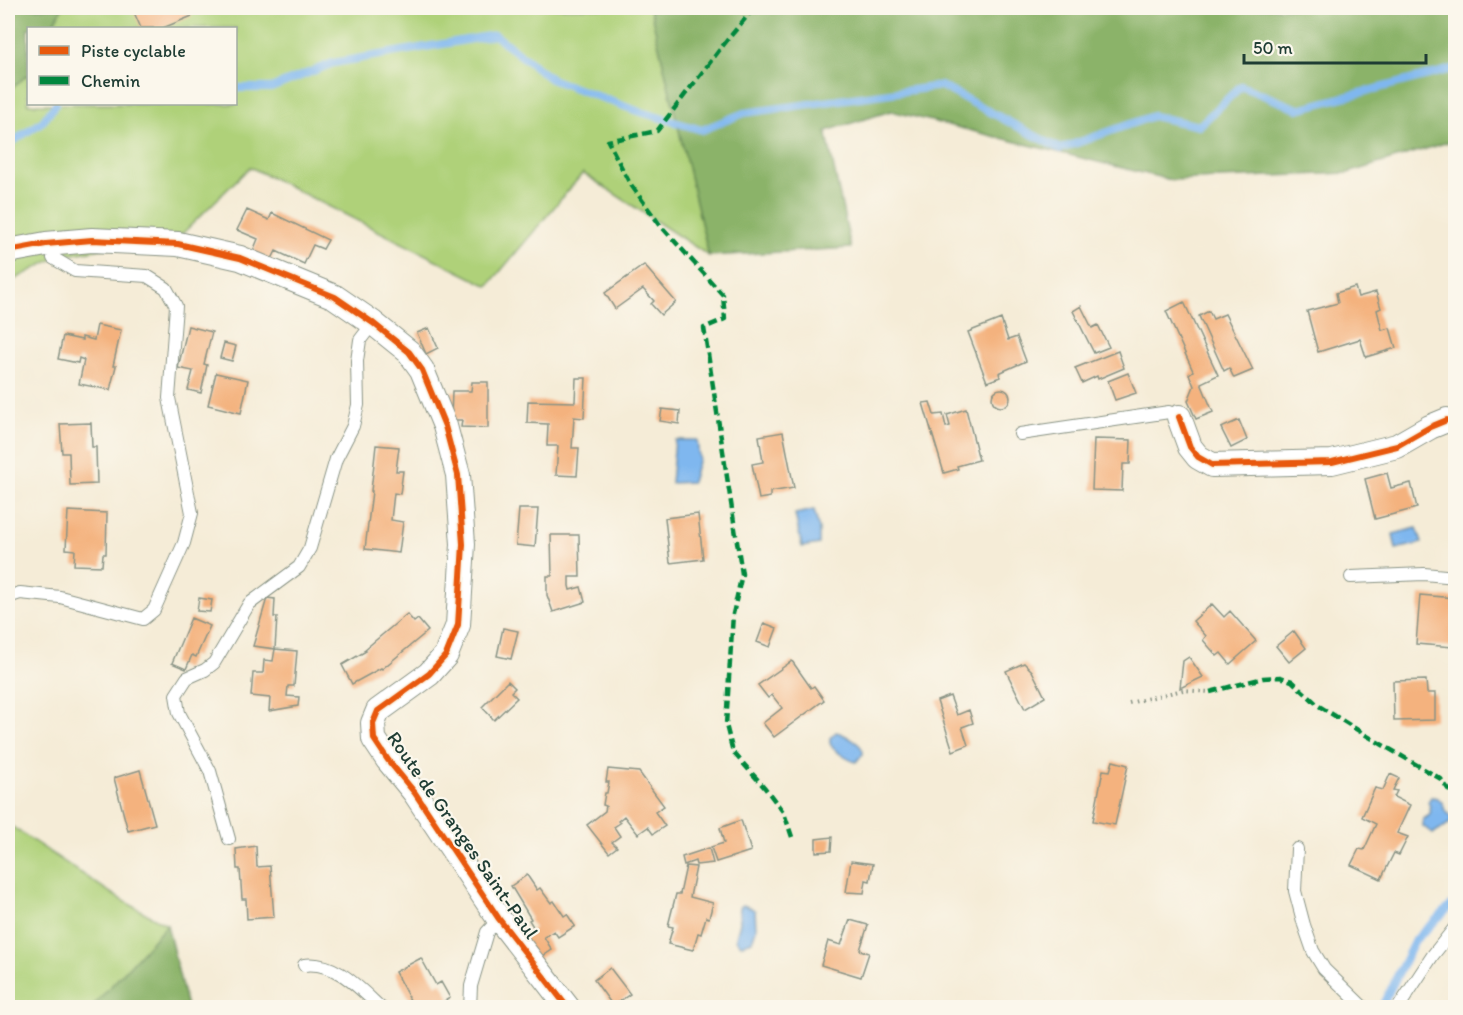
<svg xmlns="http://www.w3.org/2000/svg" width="1463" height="1015" font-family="Itim,sans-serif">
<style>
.green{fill:#afd179;stroke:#678756;stroke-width:1.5}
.forest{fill:#8bb369;stroke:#55784e;stroke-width:1.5}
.water{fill:#7fb7ef;stroke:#4f7a92;stroke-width:1.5}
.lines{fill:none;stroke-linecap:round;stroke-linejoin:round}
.stream{stroke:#7fb7ef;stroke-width:8}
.building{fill:#f4b27e}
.service-casing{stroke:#8a9486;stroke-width:14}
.minor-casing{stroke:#8a9486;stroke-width:26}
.path{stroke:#8a9486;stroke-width:4;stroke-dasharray:1.5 4.5;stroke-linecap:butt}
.service{stroke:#fff;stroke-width:12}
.minor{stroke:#fff;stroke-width:24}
.quiet{stroke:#00873e;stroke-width:4.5;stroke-dasharray:9 4.5;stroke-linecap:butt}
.cycleway-casing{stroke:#fbf7ec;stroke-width:10}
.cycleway{stroke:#e8590c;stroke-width:6}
.labels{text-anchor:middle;stroke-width:4.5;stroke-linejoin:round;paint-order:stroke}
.street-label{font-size:20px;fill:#1f3d34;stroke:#fbf7ec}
</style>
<rect width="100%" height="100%" fill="#fbf7ec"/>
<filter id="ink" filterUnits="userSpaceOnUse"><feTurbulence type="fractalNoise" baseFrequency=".0167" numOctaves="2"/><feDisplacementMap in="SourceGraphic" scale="12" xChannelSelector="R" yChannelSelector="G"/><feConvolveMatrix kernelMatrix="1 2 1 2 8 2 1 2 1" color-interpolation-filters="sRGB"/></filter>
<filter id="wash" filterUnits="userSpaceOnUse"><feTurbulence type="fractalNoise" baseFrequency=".008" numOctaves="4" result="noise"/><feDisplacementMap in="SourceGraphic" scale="24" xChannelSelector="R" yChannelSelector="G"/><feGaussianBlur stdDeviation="1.35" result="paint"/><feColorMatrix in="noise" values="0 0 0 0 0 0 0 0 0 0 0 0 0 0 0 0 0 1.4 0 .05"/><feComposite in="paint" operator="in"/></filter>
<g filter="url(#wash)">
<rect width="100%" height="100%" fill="#f5ecd7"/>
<!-- green -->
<path class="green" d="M62,8H650L709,256L583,173L488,286L250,167L182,234L57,257L8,283V92L28,74V104H236V28H51Z
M8,824L120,899L167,925L92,1007H8Z"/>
<!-- forest -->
<path class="forest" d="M8,8H62L51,28H28V74L8,92Z
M650,8H1455V140L1348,173L1171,180L891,111L826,131L851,248L709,256Z
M167,925L187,1007H92Z"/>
<!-- water -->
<path class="water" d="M675,440H697L699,458L692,482L671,483Z
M814,510L819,529V544L802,547L795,514Z
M1417,528L1422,543L1396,549L1393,534Z
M836,732C842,733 860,743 862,749C863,750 863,752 863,754L856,762C850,761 832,750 830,743C830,741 830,739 830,738Z
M1431,797C1441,797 1443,803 1445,811L1449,814L1453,820C1447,827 1439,828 1433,834L1423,826V819C1432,816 1432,809 1428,802Z
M743,905L751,908L755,911L756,929L752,941L741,945L736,940C736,934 739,928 740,922C740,917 739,912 740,907Z"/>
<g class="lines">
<!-- stream -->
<path class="stream" d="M236,88H271L333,63L495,35L551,79L637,111L702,130L744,113L941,86L1060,149L1153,116L1199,126L1241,86L1298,109L1456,68
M8,145L43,121L56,104
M1381,1008L1415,940L1456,901"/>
</g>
<g id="blocks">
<!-- building -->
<path class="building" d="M132,8H188L192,16L163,28H141Z
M247,210L269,220L272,213L328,240L323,249L313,245L304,264L276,251L269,265L251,256L258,239L237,230Z
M644,265L676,302L661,315L651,304L654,301L643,289L615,309L605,293Z
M1355,287L1358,297L1376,292L1381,308L1377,310L1382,330L1390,328L1396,348L1366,357L1360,339L1318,352L1307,311L1338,303L1336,293Z
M1184,302L1218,375L1201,383L1213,412L1196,419L1188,401L1194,386L1189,374L1193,371L1166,311Z
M1081,306L1092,328L1098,325L1109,347L1094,353L1073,311Z
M1209,311L1213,319L1225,314L1253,370L1234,378L1229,368L1224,371L1199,316Z
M1001,319L1008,340L1017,337L1026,361L999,373L1000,377L987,382L968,332Z
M97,325L121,330L113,366H116L110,390L79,384L84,360L79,358L78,363L58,359L63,336L82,340V337L94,340Z
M188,326L212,332L204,364L207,365L201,393L188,390L193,371L178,368Z
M429,328L438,348L426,354L417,333Z
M224,343L236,346L232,361L220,358Z
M1118,351L1124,368L1098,379L1097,376L1082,383L1075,368Z
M216,373L248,380L241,413L208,405Z
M1128,373L1136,393L1115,400L1108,381Z
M576,378H586L584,418L574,417L572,448H579L577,476L556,475L558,446H547L548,424L527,423L528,401L575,402Z
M472,382H488V428L461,427L462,420H451L452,391H471Z
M992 398a9 9 0 1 1 18 0a9 9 0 1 1-18 0Z
M930,402L934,415L943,414L946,427L950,426L947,415L966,409L979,460L957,466L958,469L944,473L923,403Z
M662,409L680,411L679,424L660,421Z
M1239,420L1247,440L1231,448L1221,428Z
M91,423L92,447H96L97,484L70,485L69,453H62L60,424Z
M783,432L794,488L770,492V497L759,499L752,464L763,462L759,436Z
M1094,439L1131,440L1130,464H1123L1122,491L1092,490Z
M376,445L399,447L396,471H403L400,494L394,493L391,520L403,522L399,553L365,549L372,491H371Z
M1387,473L1391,488L1411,483L1417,508L1375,519L1365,479Z
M519,509H538L535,547L516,545Z
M68,511L107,513L106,554H103L102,566L74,565L75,550L66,549Z
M698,514L703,559L670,563L665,518Z
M551,535H579L580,577H569V586L570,590L581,587L585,602L553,612L547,595V576H552Z
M1420,595L1455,598V617L1453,647L1416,644Z
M199,598L212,600L210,612L197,611Z
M267,598L275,599L274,617H277L275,649L297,651L294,686H288L287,696L299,697L298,706L269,711L270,698L251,696L253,673H263L264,660L273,661L275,649L253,646Z
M1212,604L1224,617L1230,611L1256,641L1230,664L1221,653L1217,656L1203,640L1206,636L1193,621Z
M407,614L414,622L418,619L428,631L382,669L381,668L352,684L342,665L366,651L364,650Z
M191,618L210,626L196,657L192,655L186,669L172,663Z
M764,623L777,628L770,647L757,642Z
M503,628L518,631L511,659L497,656Z
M1294,631L1306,648L1289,662L1276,646Z
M1189,657L1203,677L1180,688L1183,661Z
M792,661L811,688L814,686L824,700L774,737L763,723L782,708L772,695L768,698L758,685Z
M1024,663L1032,671L1045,697L1025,709L1006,671Z
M1426,680L1427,693H1435V720L1394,721L1393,681Z
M508,681L515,688L511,692L517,698L494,720L482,707Z
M950,696L957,715L969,710L973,723L962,727L968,745L953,751L937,701Z
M1113,761L1128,765L1115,825L1093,821L1103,770L1110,771Z
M608,769L639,772L664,806L655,812L665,826L653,834L648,827L638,834L624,816L618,821L620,823L614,827L620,836L612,842L617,847L609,853L587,825L605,811L606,806L603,805L605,793H607L609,782H606Z
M140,770L155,824L128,831L114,778Z
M1390,774L1399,778L1393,790L1397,791L1394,797L1410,805L1397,833L1408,837L1399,855L1394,853L1381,879L1351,865L1359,849L1364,850L1376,824L1362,817L1375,788L1383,790Z
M741,820L751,851L716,862L711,847L724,843L720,828Z
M832,837L831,851L816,852V839Z
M256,846L257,867L270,866L274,917L247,919L246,899H242L240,869H237L236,849Z
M709,848L713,863L696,865L695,861L684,865L682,857Z
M851,861L873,864L870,881L866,880L864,893L846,892Z
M686,866L696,867L690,897L713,903L709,918L706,917L701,934L698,933L693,950L668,944L673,927L668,926L676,894H680Z
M527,875L537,890L540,888L551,903L554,901L564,916L567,914L575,926L558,937L554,931L544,937L552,950L537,960L522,938L534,928L529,920L531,919L511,886Z
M850,920L868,925L860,950L869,953L861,977L821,965L828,941L841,945Z
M421,958L436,985L441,982L450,998L436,1006V1008H406L404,1004L410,1000L395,972Z
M610,968L630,994L613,1006L594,980Z"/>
</g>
</g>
<g filter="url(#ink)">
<use href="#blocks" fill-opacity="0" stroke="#8a9486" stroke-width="1.5"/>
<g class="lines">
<!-- service casing -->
<g class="service-casing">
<path id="service" d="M1020,434L1169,412L1179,417
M1351,577L1424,574L1456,577
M8,597L20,593L60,597L143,619L154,610L184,543L192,513L169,398L176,306L166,288L147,276L75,271L53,258
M229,839L210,771L179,713L176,695L187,678L205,670L214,663L249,604L299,567L310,548L336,459L353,426L358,405L357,361L360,340L373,323
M1297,849L1295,891L1304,925L1313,951L1324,969L1364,1008
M304,965C336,961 359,988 381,1008
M470,1008L471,986L487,932L499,919
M1398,1008L1433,955L1456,926"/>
</g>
<!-- minor casing -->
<g class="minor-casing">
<path id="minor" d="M8,251L46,244L92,240L178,244L240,258L335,297L373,323L409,352L422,370L445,426L458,475L463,544L458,625L446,655L429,674L378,711L373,723L374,739L388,760L415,793L499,919L568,1008
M1179,417L1190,447L1198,457L1212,465L1332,462L1397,446L1430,427L1447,420L1456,423"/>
</g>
<!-- path -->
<path class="path" d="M1129,703L1183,690L1210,692"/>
<!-- service -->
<use href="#service" class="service"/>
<!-- minor -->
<use href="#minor" class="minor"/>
<!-- quiet -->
<path class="quiet" d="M754,8L728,39L657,131L608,141L629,182L660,225L723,295L725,319L704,328L742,574L733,614L726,725L733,752L765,788L784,813L792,837
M1210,692L1263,678L1280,677L1292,681L1319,706L1364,734L1441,779L1456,800"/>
<!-- cycleway casing -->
<g class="cycleway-casing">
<path id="cycleway" d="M8,251L46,244L92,240L178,244L240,258L335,297L373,323L409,352L422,370L445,426L458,475L463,544L458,625L446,655L429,674L378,711L373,723L374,739L388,760L415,793L499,919L568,1008
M1179,417L1190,447L1198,457L1212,465L1332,462L1397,446L1430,427L1447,420L1456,423"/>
</g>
<!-- cycleway -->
<use href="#cycleway" class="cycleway"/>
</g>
</g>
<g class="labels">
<!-- street labels -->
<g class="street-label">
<text transform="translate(463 835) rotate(55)" y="7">Route de Granges Saint-Paul</text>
</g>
</g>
<!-- margin -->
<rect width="1463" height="1015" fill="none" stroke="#fbf7ec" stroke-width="30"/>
<!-- legend -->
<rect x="27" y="27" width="210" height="78" fill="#fbf7ec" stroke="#a3ada2" stroke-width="1.5"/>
<rect x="39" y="46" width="30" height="9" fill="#e8590c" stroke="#a3ada2" stroke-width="1.5"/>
<text x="81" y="57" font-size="18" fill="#1f3d34">Piste cyclable</text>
<rect x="39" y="76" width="30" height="9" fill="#00873e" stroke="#a3ada2" stroke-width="1.5"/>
<text x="81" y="87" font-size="18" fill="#1f3d34">Chemin</text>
<!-- scale -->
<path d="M1244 54v9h182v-9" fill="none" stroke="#1f3d34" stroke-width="3"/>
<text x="1253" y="54" font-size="18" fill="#1f3d34" stroke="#fbf7ec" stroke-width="4.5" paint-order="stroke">50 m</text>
</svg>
